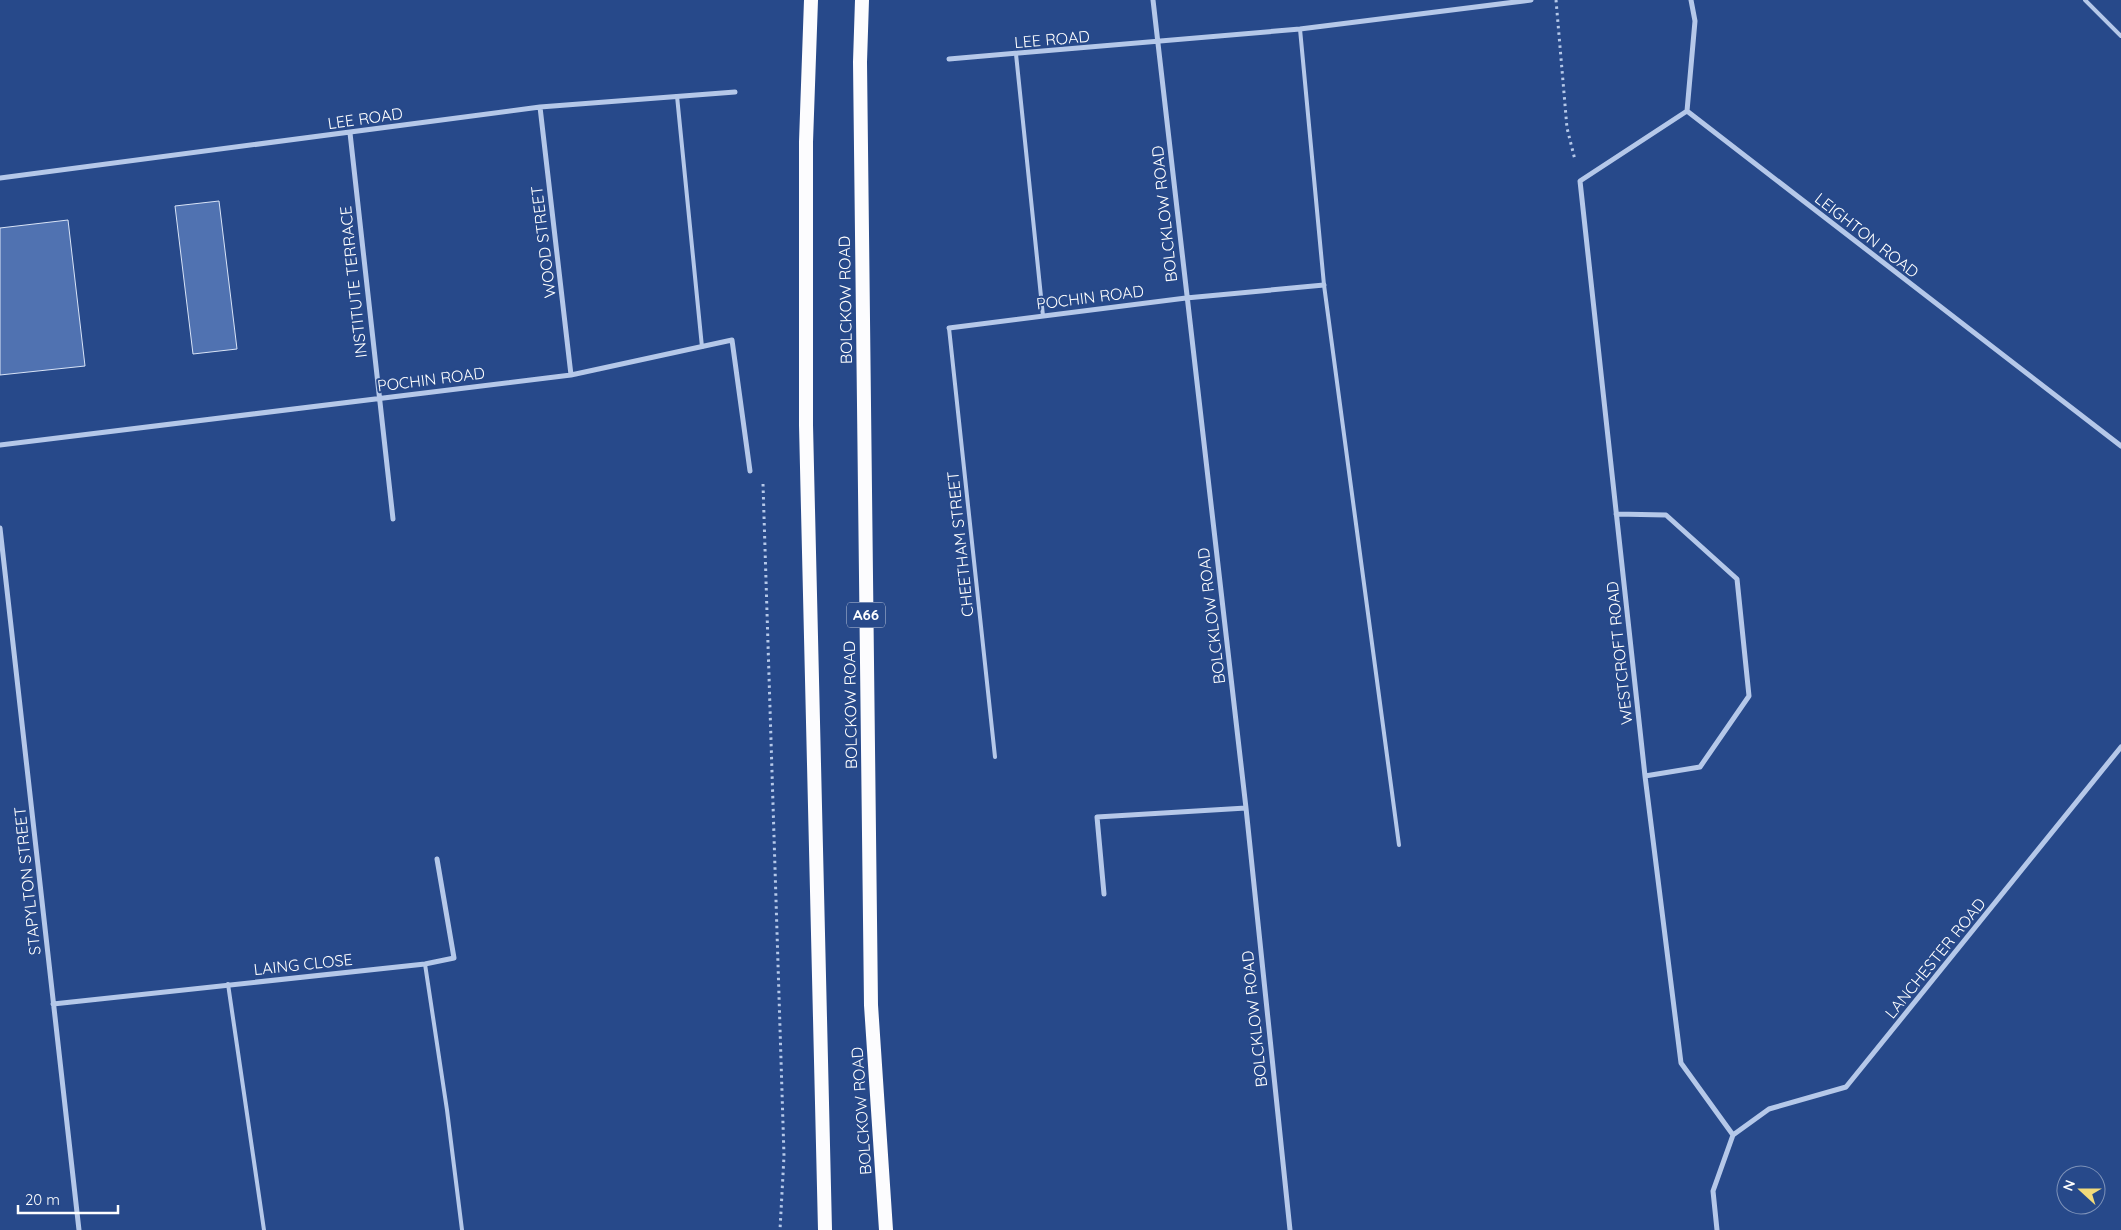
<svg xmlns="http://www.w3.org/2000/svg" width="2121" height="1230" font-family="Quicksand,sans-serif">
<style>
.building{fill:#5072b1;stroke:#d9e4f7}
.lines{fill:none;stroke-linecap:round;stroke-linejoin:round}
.path{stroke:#b5c8e9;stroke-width:3;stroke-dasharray:2.5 4;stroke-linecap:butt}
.service{stroke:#b5c8e9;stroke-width:4}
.minor{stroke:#b5c8e9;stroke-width:5}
.trunk{stroke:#fcfcfe;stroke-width:14}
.labels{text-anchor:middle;stroke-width:4;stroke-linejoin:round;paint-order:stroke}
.shield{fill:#27498a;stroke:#bec8dc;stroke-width:1}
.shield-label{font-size:15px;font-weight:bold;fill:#fff}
.street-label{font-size:16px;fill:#fff;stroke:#27498a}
</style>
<rect width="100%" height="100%" fill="#27498a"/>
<!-- building -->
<path class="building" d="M219,201L237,349L193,354L175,206Z
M68,220L85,366L0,375V228Z"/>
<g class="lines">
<!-- path -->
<path class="path" d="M1556,0L1567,128L1575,160
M763,484L784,1156L780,1230"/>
<!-- service -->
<path class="service" d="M2085,0L2121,36
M1300,29L1324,285L1399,845
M1016,54L1043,316
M677,96L702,347
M949,328L995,757
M425,964L447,1110L462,1230
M228,984L264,1230"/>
<!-- minor -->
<path class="minor" d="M1153,0L1246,808L1290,1230
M1691,0L1695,21L1687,111L2121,446
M949,59L1300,29L1531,0
M540,107L571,375
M1687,111L1580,181L1645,776L1681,1063L1733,1135L1713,1191L1717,1230
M350,133L393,519
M0,178L540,107L735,92
M949,328L1186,298L1324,285
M0,445L571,375L732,340L750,471
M1616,514L1666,515L1737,579L1749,696L1700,767L1645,776
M0,528L79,1230
M1104,894L1097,817L1246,808
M53,1004L425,964L454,958L437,859
M1733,1135L1769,1109L1846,1087L2121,747"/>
<!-- trunk -->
<path class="trunk" d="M811,0L806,142V425L825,1230
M862,0L860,62L871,1005L886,1230"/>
</g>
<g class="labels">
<!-- shield labels -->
<rect class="shield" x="847" y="602.5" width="38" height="25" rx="4"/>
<g class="shield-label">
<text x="866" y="620">A66</text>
</g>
<!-- street labels -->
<g class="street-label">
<text transform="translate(1052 39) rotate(-5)" y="6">LEE ROAD</text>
<text transform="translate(365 118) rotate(-8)" y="6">LEE ROAD</text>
<text transform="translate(1164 214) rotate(-96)" y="6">BOLCKLOW ROAD</text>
<text transform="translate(1867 235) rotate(38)" y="6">LEIGHTON ROAD</text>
<text transform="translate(543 242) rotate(-97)" y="6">WOOD STREET</text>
<text transform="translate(353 282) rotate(-96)" y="6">INSTITUTE TERRACE</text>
<text transform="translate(1090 297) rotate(-7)" y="6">POCHIN ROAD</text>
<text transform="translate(845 300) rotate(-91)" y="6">BOLCKOW ROAD</text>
<text transform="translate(431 379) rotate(-7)" y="6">POCHIN ROAD</text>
<text transform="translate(960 544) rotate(-96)" y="6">CHEETHAM STREET</text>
<text transform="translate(1211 616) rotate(-97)" y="6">BOLCKLOW ROAD</text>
<text transform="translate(1619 653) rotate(-96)" y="6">WESTCROFT ROAD</text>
<text transform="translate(850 705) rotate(-91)" y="6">BOLCKOW ROAD</text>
<text transform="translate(27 881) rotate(-96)" y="6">STAPYLTON STREET</text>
<text transform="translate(1935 958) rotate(-51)" y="6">LANCHESTER ROAD</text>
<text transform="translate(303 964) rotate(-6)" y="6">LAING CLOSE</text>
<text transform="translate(1254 1019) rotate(-96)" y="6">BOLCKLOW ROAD</text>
<text transform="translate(861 1111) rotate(-94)" y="6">BOLCKOW ROAD</text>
</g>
</g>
<!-- north arrow -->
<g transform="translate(2081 1190) rotate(291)"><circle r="24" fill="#27498a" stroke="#7d92b9"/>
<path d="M0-4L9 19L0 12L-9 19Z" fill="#f2da7a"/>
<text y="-8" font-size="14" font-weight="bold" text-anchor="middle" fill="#ffffff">N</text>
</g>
<!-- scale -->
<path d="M18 1205v8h100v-8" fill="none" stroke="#ffffff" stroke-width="2.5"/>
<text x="25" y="1205" font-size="15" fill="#ffffff" stroke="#27498a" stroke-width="4" paint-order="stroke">20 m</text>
</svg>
